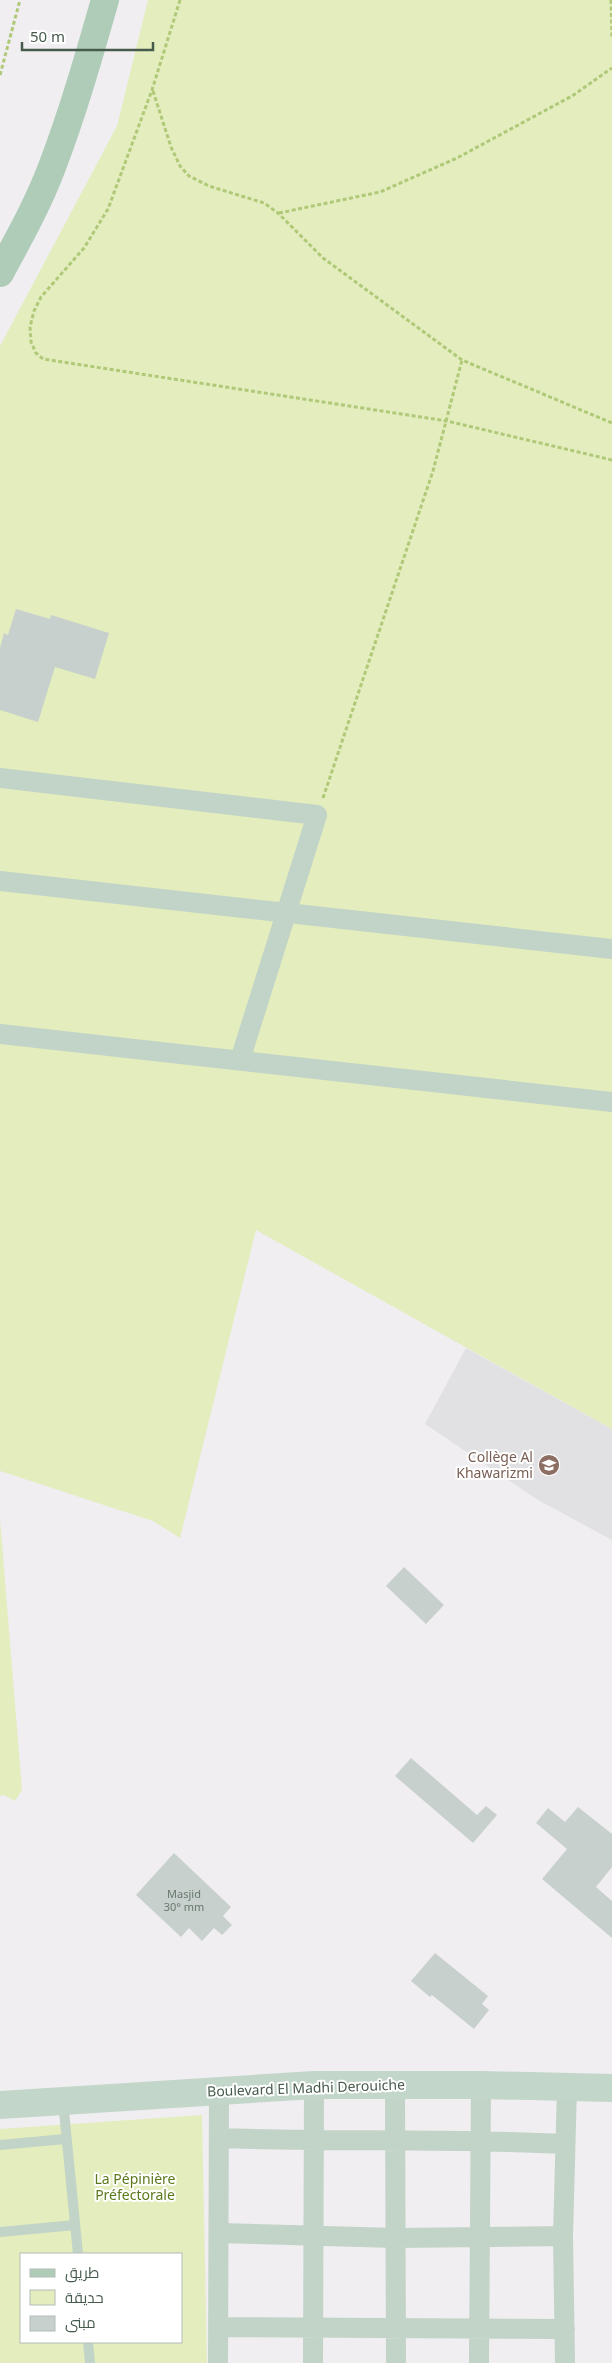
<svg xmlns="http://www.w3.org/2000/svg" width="612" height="2363" font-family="'Noto Sans',Cairo,sans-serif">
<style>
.education{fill:#e1e0e2}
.green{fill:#e3edbe;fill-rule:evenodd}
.building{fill:#c8d0cd}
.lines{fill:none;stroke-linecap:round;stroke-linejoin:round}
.path{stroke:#afc978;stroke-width:3;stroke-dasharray:4 2.5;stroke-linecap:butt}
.lane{stroke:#c2d3c7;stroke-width:10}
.street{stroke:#c2d3c7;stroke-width:20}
.secondary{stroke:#c2d6c9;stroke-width:28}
.primary{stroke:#afccb8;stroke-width:28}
.labels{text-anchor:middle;stroke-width:4;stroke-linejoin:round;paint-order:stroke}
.number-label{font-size:11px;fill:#67786d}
.education-label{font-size:14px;fill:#785e54;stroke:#fff;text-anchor:end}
.street-label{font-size:14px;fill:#475b4d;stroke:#fff}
.park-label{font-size:14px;fill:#5b791b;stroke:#fff}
</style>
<rect width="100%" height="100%" fill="#f0eef1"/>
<!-- education -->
<path class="education" d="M466,1348L612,1429V1540L538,1500L425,1424Z"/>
<!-- green -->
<path class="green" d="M148,0H612V1429L256,1230L180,1538L153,1521L0,1471V346L117,126Z
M0,1519L22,1790L15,1801L4,1795L0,1796Z
M202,2115L207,2363H0V2129ZM21,2254H181V2342H21Z"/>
<!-- building -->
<path class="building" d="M16,609L50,619L51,615L109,633L95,679L55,667L38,722L0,710V648L4,633L8,635Z
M404,1567L444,1605L426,1624L386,1586Z
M411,1758L477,1815L486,1806L497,1815L473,1843L395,1776Z
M578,1807L612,1834V1867L596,1887L612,1901V1938L542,1879L567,1849L536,1823L548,1808L565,1822Z
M174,1853L231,1907L223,1916L232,1925L222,1935L214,1928L202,1941L189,1928L181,1937L136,1895Z
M435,1953L488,1996L482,2004L489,2010L474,2029L432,1995L430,1997L411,1981Z"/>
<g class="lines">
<!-- path -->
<path class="path" d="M180,0L152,90L108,209L84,248L41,297L34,311L30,327L31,342L36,353L43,359L447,421L612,460
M611,0L612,39
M0,75L20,0
M153,91L171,147L180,166L189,176L209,186L264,203L278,213L323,258L462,360L612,423
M279,213L380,192L457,158L572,96L612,68
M323,798L433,471L462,360"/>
<!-- lane -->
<path class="lane" d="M63,2101L78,2254
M0,2145L65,2139
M0,2232L75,2225
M88,2342L90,2363"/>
<!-- street -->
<path class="street" d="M0,778L317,815L240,1060
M0,881L612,949
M0,1034L612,1102
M395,2085L396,2363
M220,2138C335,2142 450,2138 565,2144
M220,2233L395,2238L563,2236
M218,2327L565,2329
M218,2363L219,2090
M313,2363L314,2085
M479,2363L481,2085
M565,2363L563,2236L567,2087"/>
<!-- secondary -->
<path class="secondary" d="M0,2105L314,2085H481L612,2088"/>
<!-- primary -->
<path class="primary" d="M0,273C19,238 38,204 52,167C73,112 89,56 105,0"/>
</g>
<!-- icons -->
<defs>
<g id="school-disc" transform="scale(1.125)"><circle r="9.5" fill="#8d6e63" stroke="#fff"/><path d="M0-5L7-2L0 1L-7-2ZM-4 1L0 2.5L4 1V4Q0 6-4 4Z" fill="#fff"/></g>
</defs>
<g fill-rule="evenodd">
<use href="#school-disc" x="549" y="1465"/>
</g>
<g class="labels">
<!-- number labels -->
<g class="number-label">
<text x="184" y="1898">Masjid<tspan x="184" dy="13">30° mm</tspan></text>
</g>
<!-- education labels -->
<g class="education-label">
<text x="533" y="1462">Collège Al<tspan x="533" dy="16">Khawarizmi</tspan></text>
</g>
<!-- street labels -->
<g class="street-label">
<text transform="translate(306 2088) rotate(-2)" y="5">Boulevard El Madhi Derouiche</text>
</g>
<!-- park labels -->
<g class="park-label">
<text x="135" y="2184">La Pépinière<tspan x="135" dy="16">Préfectorale</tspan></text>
</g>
</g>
<!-- legend -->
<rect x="20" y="2253" width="162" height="90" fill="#ffffff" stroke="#b5bdb8"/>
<rect x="30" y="2269" width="25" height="8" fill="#afccb8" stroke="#b5bdb8"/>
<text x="65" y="2278" font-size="15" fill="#475b4d">طريق</text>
<rect x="30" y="2290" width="25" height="15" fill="#e3edbe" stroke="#b5bdb8"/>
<text x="65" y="2303" font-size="15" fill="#475b4d">حديقة</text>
<rect x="30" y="2316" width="25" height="15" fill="#c8d0cd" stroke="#b5bdb8"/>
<text x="65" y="2328" font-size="15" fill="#475b4d">مبنى</text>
<!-- scale -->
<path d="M22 42v8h131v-8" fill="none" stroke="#475b4d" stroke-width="2.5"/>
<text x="30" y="42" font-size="15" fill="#475b4d" stroke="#ffffff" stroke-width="4" paint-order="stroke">50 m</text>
</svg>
